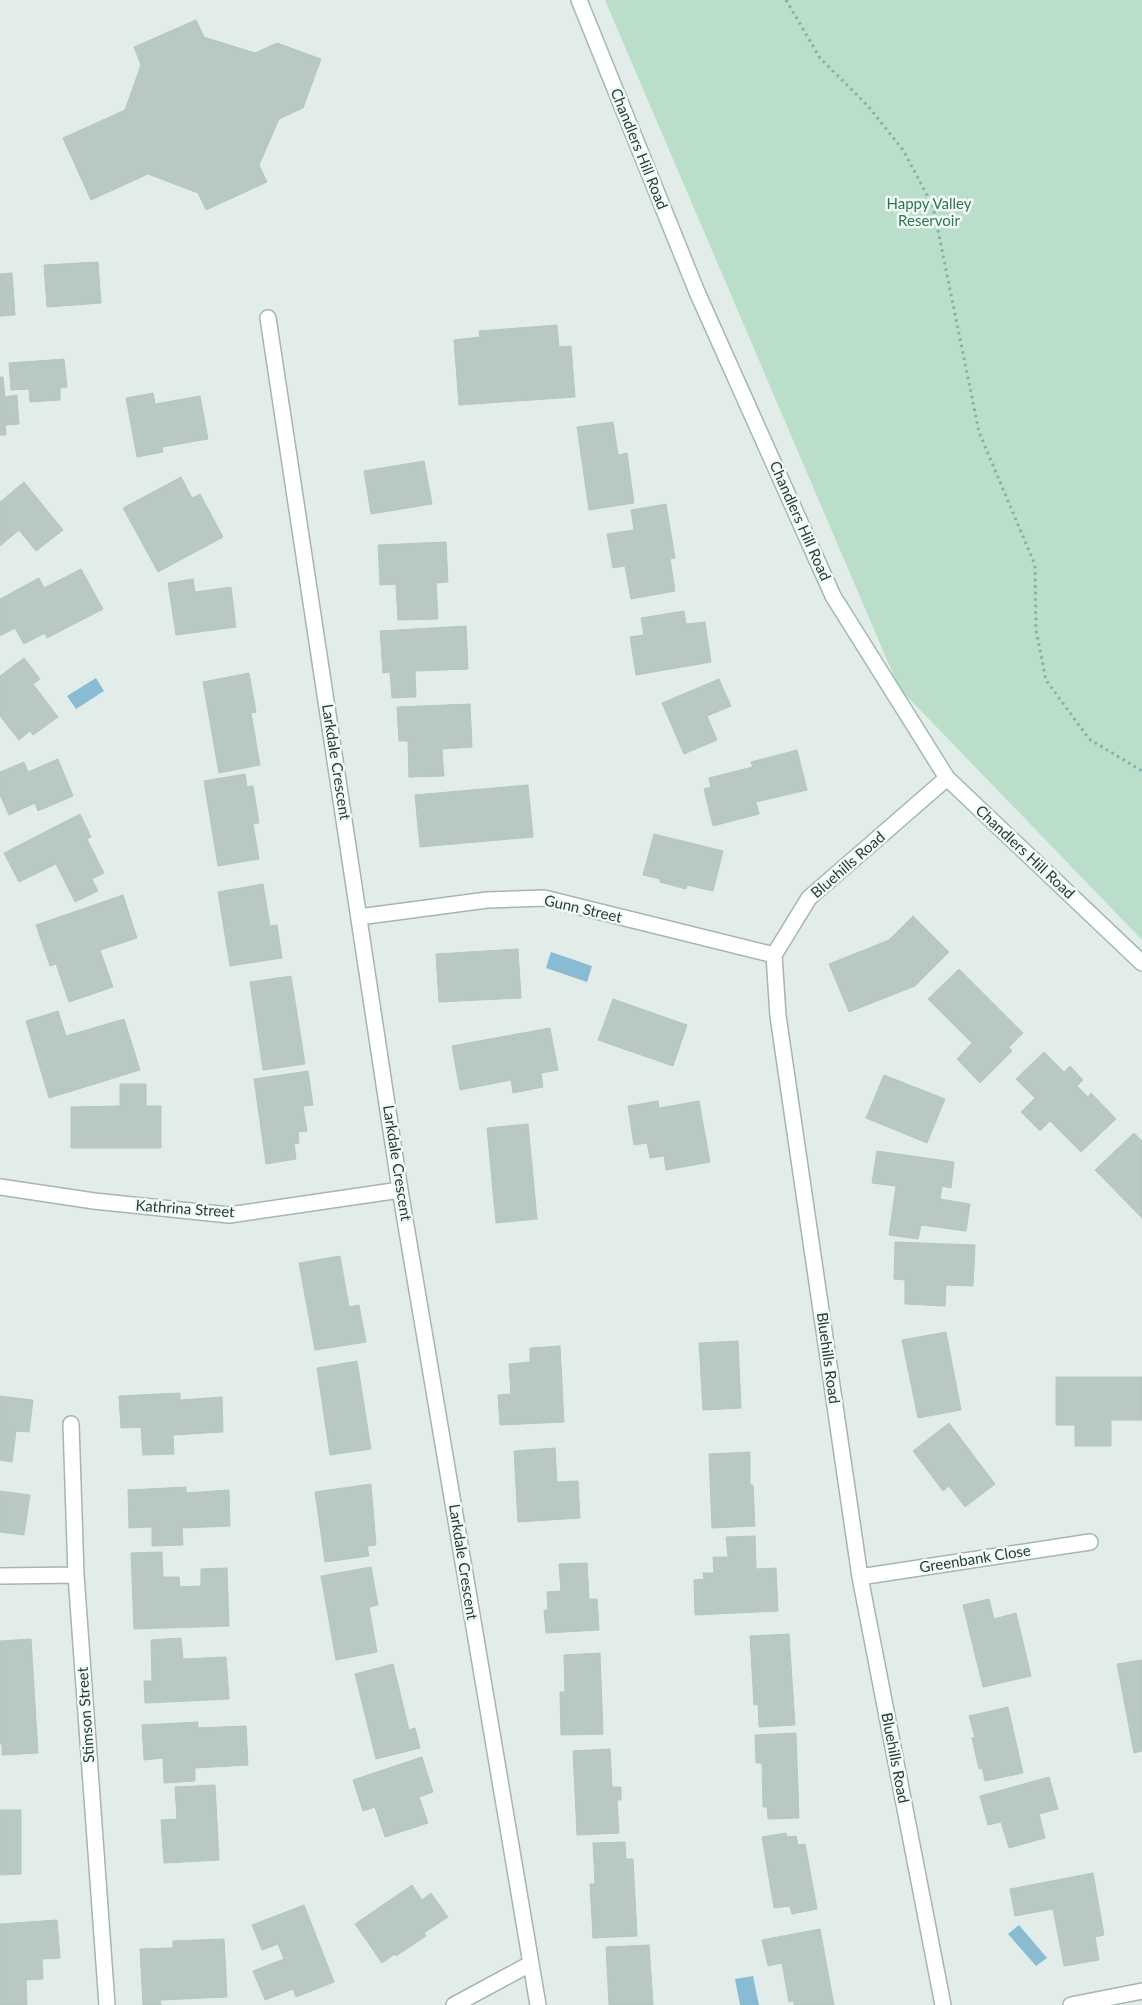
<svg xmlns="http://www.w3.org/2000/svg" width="1142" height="2005" font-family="Lato,sans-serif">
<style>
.green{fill:#bbdeca}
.water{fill:#89bcd3}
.building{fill:#b8c8c3;stroke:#b5c7c2}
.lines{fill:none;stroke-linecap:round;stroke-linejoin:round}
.street-casing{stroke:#a5b5b2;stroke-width:18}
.secondary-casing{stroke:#a0b9b4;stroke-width:18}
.path{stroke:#82b1aa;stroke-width:3;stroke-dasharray:2.5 4;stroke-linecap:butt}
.street{stroke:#fff;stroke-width:15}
.secondary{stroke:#fff;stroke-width:15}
.labels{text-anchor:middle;stroke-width:5;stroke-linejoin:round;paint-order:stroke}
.street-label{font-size:15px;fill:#223e3b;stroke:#f3f9f7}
.park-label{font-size:15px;fill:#2b7654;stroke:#f3f9f7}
</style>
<rect width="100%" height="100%" fill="#e2edea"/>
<!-- green -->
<path class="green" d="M605,0H1142V940L899,688Z"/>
<!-- water -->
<path class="water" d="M96,678L104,691L76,709L67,696Z
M551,952L592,966L587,982L546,968Z
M1019,1925L1047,1958L1036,1966L1008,1934Z
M753,1976L759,2005H740L735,1979Z"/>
<!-- building -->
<path class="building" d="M196,20L204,37L255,53L277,43L321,59L303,108L279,119L259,165L267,182L206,210L198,193L148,174L91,200L63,138L125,110L141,65L134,47Z
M98,262L101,303L47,307L44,265Z
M12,273L15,315L0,316V274Z
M557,325L559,347L571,346L575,397L459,405L454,340L480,337L479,331Z
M64,359L67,387L60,388V400L30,402L29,389L11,390L9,363Z
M0,377H3L5,397L17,395L19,424L5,425L6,435H0Z
M153,393L155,404L200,396L208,439L162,447L163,452L137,457L126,398Z
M613,422L618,455L627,453L634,503L589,510L577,427Z
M424,461L432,504L371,514L364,471Z
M181,477L192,498L200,494L223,537L158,572L123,508Z
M24,482L63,530L36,551L19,530L0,546V502Z
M666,504L675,558L670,559L675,591L631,599L625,566L613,568L607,534L634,530L631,510Z
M446,542L448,582L436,583L438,619L398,620L396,584L380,585L378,545Z
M81,569L103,609L47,638L45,633L24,644L15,628L0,636V599L39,578L44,588Z
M193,579L195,592L231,587L236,627L176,635L168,583Z
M684,611L686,624L705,622L711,662L636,675L630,637L644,635L641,618Z
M466,626L468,669L415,671L416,697L392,698L390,672L383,673L380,631Z
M24,658L40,679L33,684L58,717L33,735L30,731L19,740L0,716V676Z
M249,673L256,712L251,713L260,765L219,773L203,682Z
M719,679L731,706L707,716L717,740L684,754L662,703Z
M470,704L472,747L442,749L444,776L409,777L408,741H399L397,707Z
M797,750L807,790L756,802L759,814L713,826L704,789L711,787L709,778L753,767L751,762Z
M58,759L73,796L38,811L35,803L9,815L0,795V772L24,762L28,772Z
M245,774L247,787L253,786L259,823L253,824L259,859L218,866L204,781Z
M528,785L533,837L420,847L415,795Z
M80,814L91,837L87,839L104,873L92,879L98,891L75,902L56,864L19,882L4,853Z
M654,834L723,851L713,891L687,885L686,889L660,882V879L643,875Z
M263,884L270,926L277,925L282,958L230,966L218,892Z
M123,895L137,938L100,950L113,987L69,1002L56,964L50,966L36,925Z
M913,916L949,952L915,986L849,1012L829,964L889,940Z
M518,949L521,998L439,1002L436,954Z
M959,969L1023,1033L1009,1047L1012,1051L980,1083L957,1059L972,1043L928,999Z
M291,976L305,1064L263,1070L250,982Z
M613,999L687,1025L673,1066L598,1040Z
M58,1011L66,1036L124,1019L140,1070L49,1098L26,1021Z
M550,1028L558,1070L541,1073L543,1087L513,1093L511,1080L460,1090L452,1046Z
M1044,1052L1064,1072L1070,1066L1083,1080L1077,1086L1088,1097L1091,1093L1116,1119L1081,1152L1050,1121L1040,1131L1021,1112L1035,1098L1016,1079Z
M308,1071L313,1105L303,1106L307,1131L298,1132L299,1143L294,1144L296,1159L266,1164L254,1079Z
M884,1075L945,1099L927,1143L866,1118Z
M120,1084H146V1106H161V1148H71V1107L120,1106Z
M658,1101L659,1108L699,1101L710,1162L666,1170L664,1156L650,1158L647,1143L634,1145L628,1106Z
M528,1124L537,1219L496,1223L487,1128Z
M1134,1133L1142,1141V1218L1095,1170Z
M877,1151L954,1162L951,1188L942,1186L940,1199L970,1204L966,1231L921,1225L918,1239L889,1235L896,1186L872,1183Z
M895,1242L975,1245L973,1286L946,1285L945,1306L905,1304V1280L894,1279Z
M340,1256L349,1307L359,1305L366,1342L315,1350L299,1263Z
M946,1332L961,1410L918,1418L902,1340Z
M738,1341L741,1408L703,1410L699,1343Z
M560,1346L564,1422L500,1425L498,1395L511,1394L509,1364L530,1362V1348Z
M357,1361L371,1449L330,1455L317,1368Z
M1056,1377H1142V1420H1111V1446H1075V1425H1056Z
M180,1393V1400L222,1397L223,1432L173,1435L174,1454L143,1455L141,1427L121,1428L119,1396Z
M0,1396L33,1400L29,1432L16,1431L12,1462L0,1460Z
M949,1423L995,1484L965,1507L949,1486L943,1491L913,1451Z
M555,1448L557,1482L578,1481L580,1518L518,1522L514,1451Z
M750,1452V1485H753L755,1526L712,1528L709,1454Z
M371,1484L376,1545L367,1546L369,1556L325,1562L315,1492Z
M186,1487V1493L229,1490L230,1526L182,1528L183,1545L152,1546V1527L129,1528L128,1490Z
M0,1491L30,1495L24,1535L0,1532Z
M755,1536L756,1569L776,1568L778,1611L695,1615L694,1580L704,1579L703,1573H714L713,1557H728L726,1537Z
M162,1552L163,1577H179L180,1587L201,1586V1569L227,1568L229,1626L134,1629L131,1553Z
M587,1563L589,1599H597L599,1630L546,1633L544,1610H548L547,1592L561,1591L559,1564Z
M371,1567L378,1605L369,1607L377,1652L336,1660L321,1576Z
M989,1599L994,1619L1016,1613L1031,1676L983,1687L963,1605Z
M789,1634L795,1725L759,1727L758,1704L754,1705L750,1636Z
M181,1638L183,1659L226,1657L229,1699L145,1703L144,1681H152L151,1640Z
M31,1639L38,1753L2,1755V1744H0V1641Z
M600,1653L603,1734L561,1735L560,1692H565L564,1655Z
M1142,1660V1751L1134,1753L1117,1664Z
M393,1664L409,1730L415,1728L420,1748L376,1759L355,1674Z
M1008,1707L1023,1773L985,1781L982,1768L979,1769L972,1738L975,1737L969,1716Z
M198,1722V1728L246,1726L248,1765L195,1768V1781L164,1783L163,1758L144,1760L142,1725Z
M796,1733L799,1818L768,1819L767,1807H763L762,1763H756L755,1735Z
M610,1749L612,1787H621V1800H617L619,1833L577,1835L573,1751Z
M422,1757L433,1792L419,1797L428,1823L385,1837L375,1807L363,1811L353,1780Z
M1049,1777L1058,1809L1039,1814L1045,1838L1009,1848L1001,1822L988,1825L980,1796Z
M215,1785L219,1860L164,1863L161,1820L177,1819L175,1787Z
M0,1810H21V1874L0,1875Z
M786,1833L787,1837L796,1836L798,1845L805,1844L817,1909L792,1914L790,1906L774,1908L762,1837Z
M625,1842L626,1859H633L637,1936L593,1938L590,1884H595L593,1843Z
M1093,1873L1104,1935L1095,1937L1099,1960L1064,1966L1053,1909L1015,1916L1010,1889Z
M412,1885L422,1900L431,1893L448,1917L424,1933L426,1936L396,1956L395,1954L382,1963L355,1924Z
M304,1905L334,1982L296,1997L293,1989L265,2000L253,1971L284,1959L278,1944L262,1950L252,1925Z
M57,1920L60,1958L42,1959L43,1979L26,1980L27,2005H0V1924Z
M820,1929L834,2005H794V2001L789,2002L782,1963L768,1966L762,1940Z
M224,1939L227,1997L160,2000L161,2005H143L140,1949L173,1948V1941Z
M649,1945L653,2005H609L606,1947Z"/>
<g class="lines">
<!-- street casing -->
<g class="street-casing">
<path id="street" d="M268,318L400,1190L538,2005
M359,917L487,900L544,898L774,955
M0,1187L94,1201L229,1215L400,1190
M71,1424L76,1575L107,2005
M0,1576L76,1575
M860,1577L1090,1542
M454,2005L530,1964
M943,2005L860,1577L778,1016L774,955L809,898L947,778
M1071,2005L1142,1991"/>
</g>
<!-- secondary casing -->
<g class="secondary-casing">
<path id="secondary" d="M579,0L697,292L833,596L947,778L1142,963"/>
</g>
<!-- path -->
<path class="path" d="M786,0L820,58L868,106L903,150L933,206L979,432L1035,565L1036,630L1046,680L1089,739L1142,771"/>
<!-- street -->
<use href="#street" class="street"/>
<!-- secondary -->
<use href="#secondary" class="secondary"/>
</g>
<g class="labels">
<!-- street labels -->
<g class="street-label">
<text transform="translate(639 149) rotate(68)" y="5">Chandlers Hill Road</text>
<text transform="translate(800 521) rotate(66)" y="5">Chandlers Hill Road</text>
<text transform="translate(336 762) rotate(81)" y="5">Larkdale Crescent</text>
<text transform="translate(1025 852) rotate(43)" y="5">Chandlers Hill Road</text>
<text transform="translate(848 865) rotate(-41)" y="5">Bluehills Road</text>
<text transform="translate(583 909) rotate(13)" y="5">Gunn Street</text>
<text transform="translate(397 1163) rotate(81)" y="5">Larkdale Crescent</text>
<text transform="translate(185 1209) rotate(4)" y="5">Kathrina Street</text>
<text transform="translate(828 1358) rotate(82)" y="5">Bluehills Road</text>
<text transform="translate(975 1559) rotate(-9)" y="5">Greenbank Close</text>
<text transform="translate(463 1562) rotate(81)" y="5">Larkdale Crescent</text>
<text transform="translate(86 1715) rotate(-94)" y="5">Stimson Street</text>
<text transform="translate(895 1758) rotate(79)" y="5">Bluehills Road</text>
</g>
<!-- park labels -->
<g class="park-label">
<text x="929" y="209">Happy Valley<tspan x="929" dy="17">Reservoir</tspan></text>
</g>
</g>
</svg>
